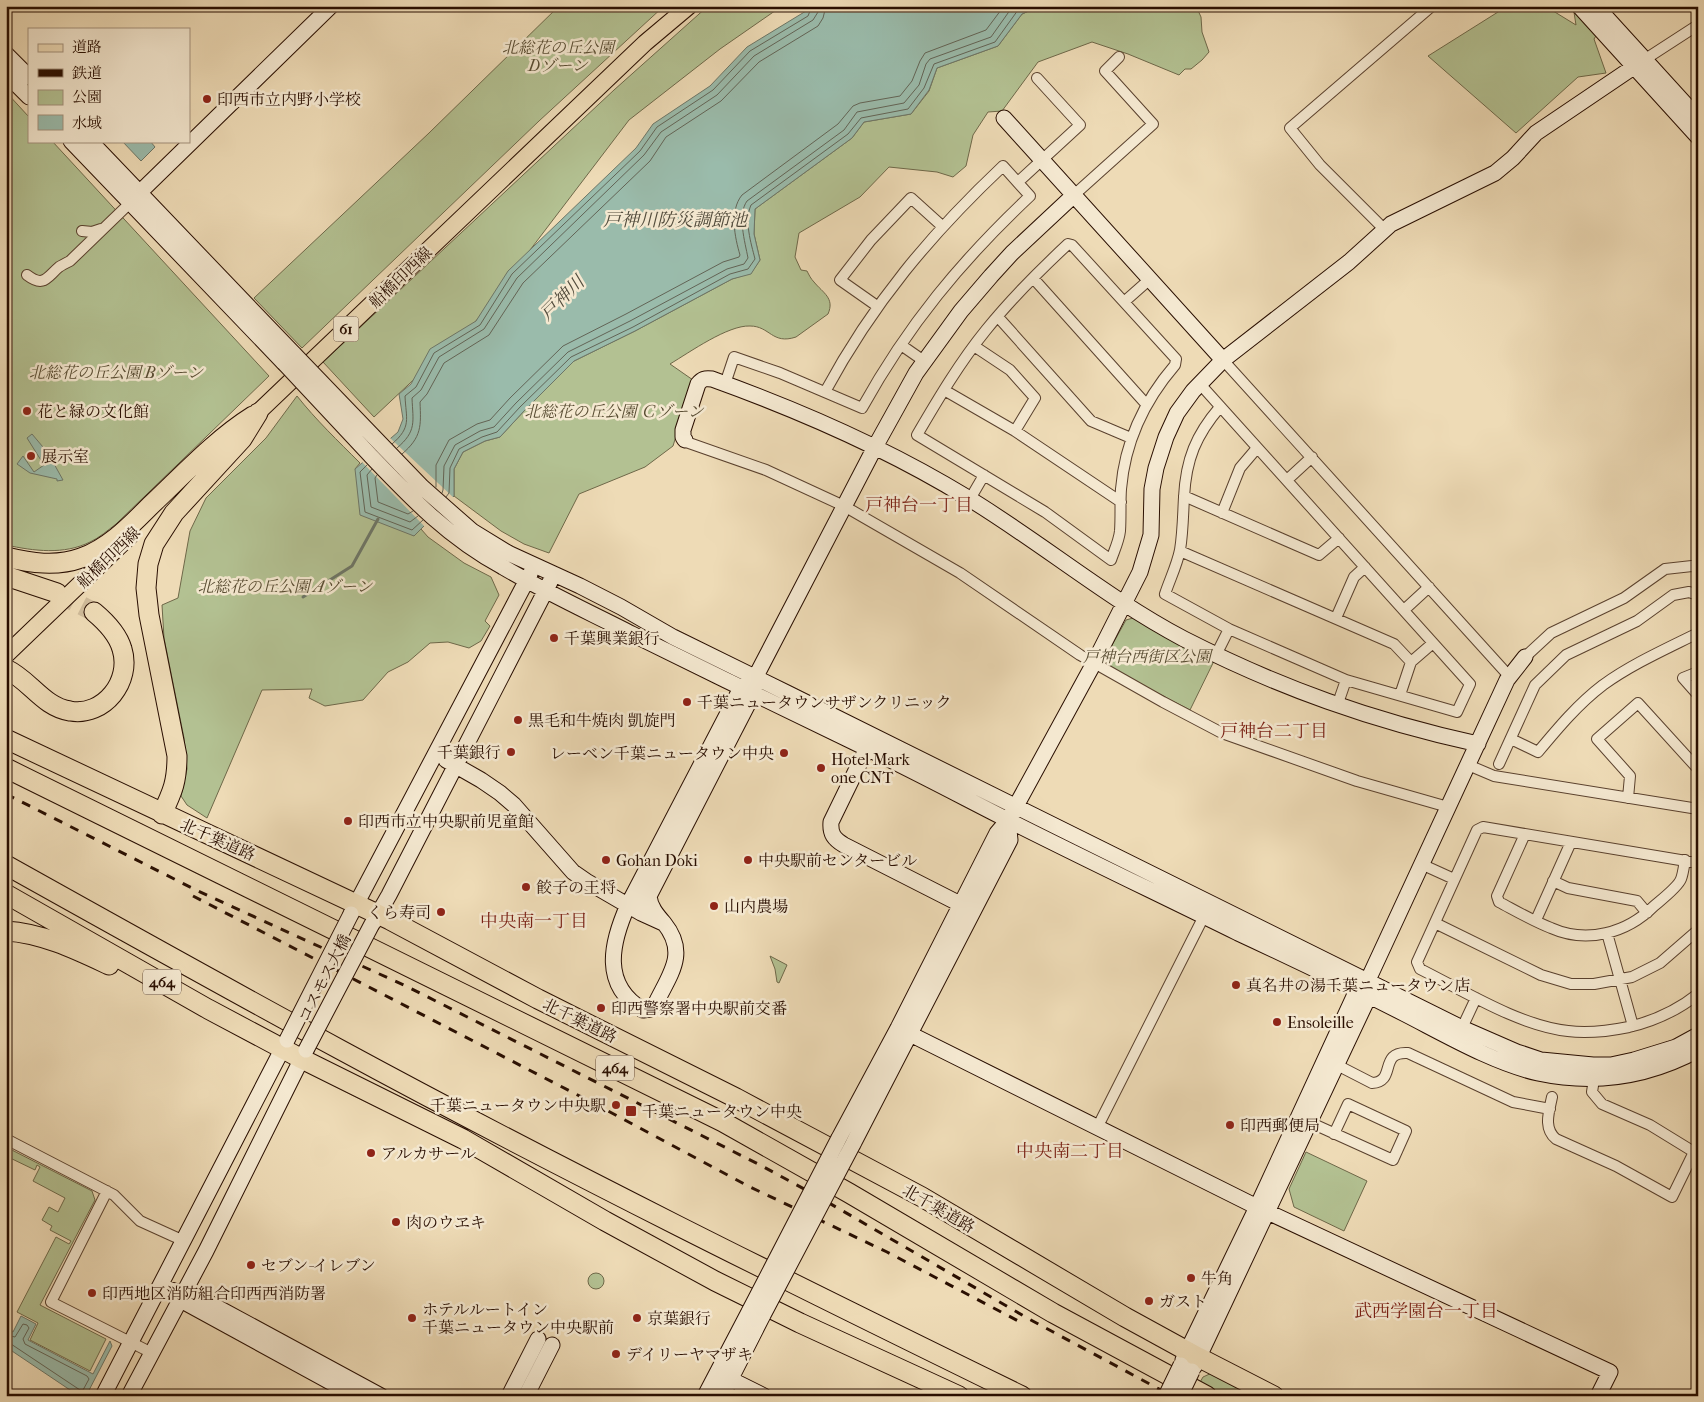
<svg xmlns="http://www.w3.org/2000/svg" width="1704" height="1402" font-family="'IM FELL French Canon','Noto Serif JP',serif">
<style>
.green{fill:#b3c192;stroke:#6e6849}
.water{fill:#9abbab;stroke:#6d7667}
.pier{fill:#eedbb6}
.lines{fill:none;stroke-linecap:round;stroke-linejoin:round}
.shore{stroke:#626456;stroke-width:1}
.stream{stroke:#6d7667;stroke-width:3}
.highway-tunnel{stroke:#d0bc9b;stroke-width:19;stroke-dasharray:19 9;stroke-linecap:butt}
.street-casing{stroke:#5a412e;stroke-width:12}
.secondary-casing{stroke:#290e00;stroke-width:17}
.primary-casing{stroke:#290e00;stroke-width:18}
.highway-casing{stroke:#290e00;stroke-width:21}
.street{stroke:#f4e8d0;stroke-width:10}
.secondary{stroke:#f4e8d0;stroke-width:15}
.primary{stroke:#eedbb6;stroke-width:16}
.highway{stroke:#eedbb6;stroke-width:19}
.rail{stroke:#290e00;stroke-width:3;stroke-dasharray:9 9;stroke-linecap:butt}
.secondary-bridge-casing{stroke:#290e00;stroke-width:17;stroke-linecap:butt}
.secondary-bridge{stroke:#f4e8d0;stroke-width:15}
.poi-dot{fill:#8f2418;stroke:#f4e8d0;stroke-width:2}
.labels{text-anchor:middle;stroke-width:5;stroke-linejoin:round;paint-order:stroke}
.shield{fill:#f4e8d0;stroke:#664f3e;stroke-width:1}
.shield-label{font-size:15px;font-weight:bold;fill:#290e00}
.park-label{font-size:16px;font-style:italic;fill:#594d33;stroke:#f4e8d0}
.poi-label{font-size:16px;fill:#290e00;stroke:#f4e8d0;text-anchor:start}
.street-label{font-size:16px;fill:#290e00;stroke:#f4e8d0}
.water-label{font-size:18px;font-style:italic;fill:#514b3c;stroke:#f4e8d0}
.neighbourhood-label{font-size:18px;fill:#7a1f14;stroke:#f4e8d0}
</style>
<rect width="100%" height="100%" fill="#eedbb6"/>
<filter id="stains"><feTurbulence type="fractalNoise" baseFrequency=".004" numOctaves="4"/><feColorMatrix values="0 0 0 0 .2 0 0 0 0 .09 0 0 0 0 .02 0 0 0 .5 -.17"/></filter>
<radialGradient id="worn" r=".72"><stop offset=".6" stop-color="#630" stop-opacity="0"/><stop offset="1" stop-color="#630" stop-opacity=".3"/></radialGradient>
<!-- green -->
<path class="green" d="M559,6H664L539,121L302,348L254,298L429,133Z
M708,6H782L720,49L629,120L476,321L374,417L323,362L614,90Z
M1040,6H1136L1140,9L1143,6H1196L1201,17L1202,32L1209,52L1202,60L1191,69H1185L1179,75L1128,54L1092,42L1038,62L1002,111L988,112L973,135L966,166L953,177L937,172L889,167L860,197L799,233L795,257L801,270L807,271C809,275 811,279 814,282C823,293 835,298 828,314L796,337C772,345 770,326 750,326C728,325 690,352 670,364L693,380L673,446L645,467L579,494L549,553L524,544L501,531L454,496V469L463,452L485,441L500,437L524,411L574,361L635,331L732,279L751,273L760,260L754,234L755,209L852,138L864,122L911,114L929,91L937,68L998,46L1022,14Z
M1505,6H1545L1576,25L1573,6H1615L1594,39L1606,73L1578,77L1516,133L1428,56L1498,12Z
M6,92L29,117V141H52L269,376L116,524C108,530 99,538 90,542C64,555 34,551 6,545Z
M297,396C316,420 338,441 360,463L355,469L414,536L421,529L428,537L464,563L491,577L499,595L485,621L490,626L481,641L469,648L448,642L430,643L408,662L388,672L363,700L325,706L309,698L312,689L262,690L207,818L187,805L181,796L187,769L184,738L164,638L162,605L178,598L190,531L206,498L266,438Z
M1133,618L1214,661L1190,710L1108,667L1105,658L1126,620Z
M770,956L787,965L779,983L777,982L775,969Z
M6,1147L92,1191L95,1200L40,1305L106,1339L90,1371L30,1340L38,1323L17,1312L56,1237L69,1244L71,1241L50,1230L52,1226L42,1220L49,1207L58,1212L65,1198L33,1181L40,1167L37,1165L35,1170L6,1156Z
M1306,1152L1367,1181L1344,1231L1294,1207L1289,1189Z
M588 1281a8 8 0 1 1 16 0a8 8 0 1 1-16 0Z
M1214,1372L1259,1396H1224L1199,1384L1203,1377Z"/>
<!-- water -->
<path class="water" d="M808,6H1040L1022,14L998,46L937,68L929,90L911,114L864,122L852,138L755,209L754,234L760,260L751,274L732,279L635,331L574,361L524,411L500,437L485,441L463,452L454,469V496L414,536L360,515L355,469L398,432L403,419L399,394L411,384L430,349L476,321L508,271L636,148L653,124L710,86L747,47L806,11Z
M122,141H150L155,147L141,161Z
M32,434L48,453L63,480L57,481V479L30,473L17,464L23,456L34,472L44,465L27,438Z
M21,1316L36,1324L28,1340L93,1374L110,1341L112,1346L86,1396H79L6,1347V1329L13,1332Z"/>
<!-- pier -->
<path class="pier" d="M389,437L455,499L426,528L361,461Z"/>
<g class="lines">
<!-- shore -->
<path class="shore" d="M392,444C412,427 406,419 405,396L416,387L434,353L480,325L512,274L640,151L657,127L713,90L750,51L808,16L812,6
M397,448C417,431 413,422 412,398L421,390L439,357L484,329L517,278L644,155L661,132L717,95L754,56L813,20L818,12L819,6
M402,454C422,437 421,426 420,402L427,394L444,363L489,335L523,283L650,161L666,137L721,101L759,62L818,26L823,18L826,6
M367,465L360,472L365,512L412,530L423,520
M372,469L367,475L371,507L410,522L418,516
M377,475L375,478L378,502L408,514L413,511
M436,487V465L449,440L477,424L490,420L510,398L563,346L626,314L723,262L739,257L740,255C735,238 729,211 742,195L838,124L853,106L860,103L900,96L912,81L920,61L925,53L986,30L1004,6
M442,493L443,490L444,466L455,445L480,431L494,427L516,403L568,352L630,321L727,269L744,264L748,258C745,242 737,215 747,201L844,130L857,112L904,103L919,85L926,64L930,59L991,37L1013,6
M446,497L449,493L450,468L459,449L482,437L497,432L520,407L571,357L633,327L730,274L748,269L755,259C751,243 744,221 751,205L848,134L861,118L908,109L924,88L934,64L995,42L1018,10L1026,6
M6,1335L15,1337L23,1324L27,1325L29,1328L23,1339L25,1344L87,1376L89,1379L83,1390H80L11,1344L6,1343"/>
<!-- stream -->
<path class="stream" d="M303,597L352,566L378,519"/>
<!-- highway-tunnel -->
<path class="highway-tunnel" d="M57,593L94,612"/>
<!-- street casing -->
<g class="street-casing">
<path id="street" d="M1644,60L1698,25
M1018,182L1080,125L1037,78
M1074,195L1153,124L1105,71L1119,57
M1384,229L1320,165L1290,128L1432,6
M82,231L92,232L101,229
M1068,244L1072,245L1176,359L1175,365C1144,401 1125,441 1121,489C1120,503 1121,517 1120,531C1119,541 1114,551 1111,560L1045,512L917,435C938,399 960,362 986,330C1011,299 1039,271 1068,244Z
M27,275C44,288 47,277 59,267C62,265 66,263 70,261L130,203
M1033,278L1146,404
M1124,302L1150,279
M877,306L840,280L871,240L911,198L942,226
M998,317L1091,421L1131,438
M901,345L924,361
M974,346L1010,370L1035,398L1015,431
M1223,360L1509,676
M725,384L734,357L780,373L862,408C908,325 961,261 1030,196L1003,166C930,235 873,303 825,392
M1200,384L1470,684L1457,712L1346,680L1229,629L1165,594C1170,579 1177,565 1180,550C1183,532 1183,514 1184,497C1186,459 1196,435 1220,407
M944,390L1015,431L1121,502
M685,440L689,443L766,470L844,506L960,573L1080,655L1163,702L1222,733L1357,781L1448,807
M1287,480L1312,457
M1184,496L1319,555L1339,538
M970,499L984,475
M1222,513L1240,468L1257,448
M1180,551L1394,644L1411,662
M1404,610L1429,587
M1336,618L1354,577L1365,567
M1216,655L1229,629
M1525,657L1551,633L1624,598L1665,569L1692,566L1698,568
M1698,672L1683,678L1698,695
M1400,695L1411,662L1433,643
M1337,706L1346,680
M1511,739L1538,752C1558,728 1578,704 1603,685C1632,664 1666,649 1698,633
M1499,764L1535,685L1566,655L1637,621L1673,595L1689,592L1698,595
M1468,765L1494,776L1698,809
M1628,798L1630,776L1597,739L1638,703L1698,769
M1525,834L1497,896L1499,902C1516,911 1533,921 1551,928C1587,944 1627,933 1654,906C1661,900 1678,887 1681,879C1683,874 1684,866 1685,860
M1698,863L1483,827L1477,830L1417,962L1420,969C1464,991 1520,1026 1568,1031C1589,1034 1609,1031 1629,1027C1654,1021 1678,1010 1698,994
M1421,864L1454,879
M1553,881L1568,888L1637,901L1647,913
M1536,920L1571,842
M1435,923L1541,975L1571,984H1594L1632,977L1660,963L1698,930
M1607,933L1633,1026
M1462,1028L1476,998
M1335,1064L1372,1083C1397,1082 1378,1051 1408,1053L1513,1102L1550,1109
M1552,1097C1549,1112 1543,1128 1556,1139L1616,1166L1672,1197L1694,1152L1650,1125L1602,1104L1592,1092L1594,1079
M1309,1122L1393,1160L1406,1131L1348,1104L1334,1134
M1097,1128L1204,916
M6,1139L114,1195L140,1221L184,1241
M107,1191L51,1302L152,1353"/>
</g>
<!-- secondary casing -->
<g class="secondary-casing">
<path id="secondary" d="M1579,6L1698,137
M1596,6L1698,118
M6,54L29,77
M6,74L29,97
M1004,118L1223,360
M71,141L284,363
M90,141L294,354
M132,200L331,6
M685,440L683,437V430L698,384C702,379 705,378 712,379C801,411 888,449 968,498C1042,543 1108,599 1184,639C1280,688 1373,721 1478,744
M508,553L580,586L621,607L673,637L787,693L1462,1028L1517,1052L1541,1060L1593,1065H1611L1634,1060L1676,1047L1698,1035
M503,567C545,592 589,612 632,634C709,672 787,710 864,747C912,770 959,795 1006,819C1083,858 1161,895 1238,933C1294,959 1350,986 1405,1014C1446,1035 1494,1063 1538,1073C1594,1085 1648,1077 1698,1050
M867,748L831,822C830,834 834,839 844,845L960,904
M446,760L481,780L500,793L514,805L573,872L586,881L641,913L663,923
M649,896C650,907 657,915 664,923C689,954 669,975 655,1005L650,1009L643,1010C601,985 611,943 628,905L741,688L750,682
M628,905L641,904L649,896L753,694L755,678L875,447L916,373L961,311L991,276L1012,253L1074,195
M351,914L530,574
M373,923L389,895L550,582
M898,1028L1257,1207L1610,1372L1598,1396
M839,1138L898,1028L997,833L1008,820L1016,806L1094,663L1140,572L1151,535L1152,489L1156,468L1166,437L1177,413L1193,391L1223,360L1349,262L1391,224L1495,173L1513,158L1536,133L1644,60
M853,1144L1010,840L1008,820
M160,1286L211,1304L381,1396
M186,1303L356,1396
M1183,1360L1257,1207L1357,990L1368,980L1507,680L1525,657
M1194,1367L1369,996L1368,986
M730,1379L764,1396
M103,1396L287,1040
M129,1396L206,1251L306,1050
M509,1396L538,1339
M526,1396L552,1345
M705,1396L750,1310
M722,1396L763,1315"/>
</g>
<!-- primary casing -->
<g class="primary-casing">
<path id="primary" d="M249,421L645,43L689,6
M6,655L131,535"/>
</g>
<!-- highway casing -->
<g class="highway-casing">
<path id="highway" d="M6,557C31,563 56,567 81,558C109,548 130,526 150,506C183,475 215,440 253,416
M6,576L57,593
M6,669C30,680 43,707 70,711C104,717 132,681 122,649C118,635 106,622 94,612
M6,739L390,920L538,999L736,1098L922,1197L1125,1317L1198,1357L1274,1396
M6,768L723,1122L849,1193L1053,1313L1207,1396
M162,814C173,791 177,781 177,756L149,615L146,588L148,564L154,544L174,513L242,439L258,413
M6,865C117,927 228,989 339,1049C564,1171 793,1284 1022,1396
M6,894L208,1009L302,1059L463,1139L605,1221L715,1281L800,1323L959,1396
M6,931C42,933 77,950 109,965"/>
</g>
<!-- street -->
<use href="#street" class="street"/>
<!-- secondary -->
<use href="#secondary" class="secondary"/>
<!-- primary -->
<use href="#primary" class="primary"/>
<!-- highway -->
<use href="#highway" class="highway"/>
<!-- rail -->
<path class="rail" d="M6,794L196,890L410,988L762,1166L817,1196L1029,1319L1172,1396
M193,896L595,1104L748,1186L887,1252L1024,1324"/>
<!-- secondary-bridge casing -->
<g class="secondary-bridge-casing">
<path id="secondary-bridge" d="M294,354L422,487L472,531L508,553
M284,363C313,394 341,424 370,455C412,499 448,537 503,567
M287,1040L351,914
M306,1050L372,924
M750,1310L839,1138
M763,1315L853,1144
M1166,1396L1181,1365
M1180,1396L1192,1371"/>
</g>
<!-- secondary-bridge -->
<use href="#secondary-bridge" class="secondary-bridge"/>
</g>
<!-- markers -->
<g class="poi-dot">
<circle cx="207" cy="99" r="5"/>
<circle cx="27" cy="411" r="5"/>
<circle cx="31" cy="456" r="5"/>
<circle cx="554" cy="638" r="5"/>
<circle cx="687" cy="702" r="5"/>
<circle cx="518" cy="720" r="5"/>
<circle cx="511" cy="752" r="5"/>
<circle cx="784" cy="753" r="5"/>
<circle cx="821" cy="768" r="5"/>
<circle cx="348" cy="821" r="5"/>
<circle cx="606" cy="860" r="5"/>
<circle cx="748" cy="860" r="5"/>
<circle cx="526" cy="887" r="5"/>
<circle cx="714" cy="906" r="5"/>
<circle cx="441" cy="912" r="5"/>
<circle cx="1236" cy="985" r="5"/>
<circle cx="601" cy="1008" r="5"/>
<circle cx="1277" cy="1022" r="5"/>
<circle cx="616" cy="1105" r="5"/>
<rect x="625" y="1105" width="12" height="12" rx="2.5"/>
<circle cx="1230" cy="1125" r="5"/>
<circle cx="371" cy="1153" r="5"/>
<circle cx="396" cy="1222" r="5"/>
<circle cx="251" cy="1265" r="5"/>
<circle cx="1191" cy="1278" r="5"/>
<circle cx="92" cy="1293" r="5"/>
<circle cx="1149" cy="1301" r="5"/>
<circle cx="412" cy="1318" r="5"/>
<circle cx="637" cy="1318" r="5"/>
<circle cx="616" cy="1354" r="5"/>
</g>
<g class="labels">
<!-- shield labels -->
<g class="shield">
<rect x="333.5" y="316.5" width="25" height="25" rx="4"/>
<rect x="143" y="969.5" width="38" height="25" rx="4"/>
<rect x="596" y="1055.5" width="38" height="25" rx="4"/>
</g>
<g class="shield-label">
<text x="346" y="334">61</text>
<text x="162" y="987">464</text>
<text x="615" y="1073">464</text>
</g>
<!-- park labels -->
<g class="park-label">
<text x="558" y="53">北総花の丘公園<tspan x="558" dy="18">Dゾーン</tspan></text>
<text x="116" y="378">北総花の丘公園 Bゾーン</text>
<text x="614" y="417">北総花の丘公園 Ｃゾーン</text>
<text x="285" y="592">北総花の丘公園 Aゾーン</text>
<text x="1147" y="662">戸神台西街区公園</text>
</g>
<!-- poi labels -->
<g class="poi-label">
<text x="217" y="105">印西市立内野小学校</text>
<text x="37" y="417">花と緑の文化館</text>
<text x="41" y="462">展示室</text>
<text x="564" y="644">千葉興業銀行</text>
<text x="697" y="708">千葉ニュータウンサザンクリニック</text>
<text x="528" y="726">黒毛和牛焼肉 凱旋門</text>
<text x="501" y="758" text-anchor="end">千葉銀行</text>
<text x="774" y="759" text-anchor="end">レーベン千葉ニュータウン中央</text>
<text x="831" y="765">Hotel Mark<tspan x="831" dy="18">one CNT</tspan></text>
<text x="358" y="827">印西市立中央駅前児童館</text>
<text x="616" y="866">Gohan Doki</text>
<text x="758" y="866">中央駅前センタービル</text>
<text x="536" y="893">餃子の王将</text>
<text x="724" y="912">山内農場</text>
<text x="431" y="918" text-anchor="end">くら寿司</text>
<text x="1246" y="991">真名井の湯千葉ニュータウン店</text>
<text x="611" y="1014">印西警察署中央駅前交番</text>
<text x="1287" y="1028">Ensoleille</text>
<text x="606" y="1111" text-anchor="end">千葉ニュータウン中央駅</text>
<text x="642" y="1117">千葉ニュータウン中央</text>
<text x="1240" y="1131">印西郵便局</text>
<text x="381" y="1159">アルカサール</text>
<text x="406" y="1228">肉のウヱキ</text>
<text x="261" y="1271">セブン-イレブン</text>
<text x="1201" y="1284">牛角</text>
<text x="102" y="1299">印西地区消防組合印西西消防署</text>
<text x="1159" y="1307">ガスト</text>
<text x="422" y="1315">ホテルルートイン<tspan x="422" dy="18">千葉ニュータウン中央駅前</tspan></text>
<text x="647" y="1324">京葉銀行</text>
<text x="626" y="1360">デイリーヤマザキ</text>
</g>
<!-- street labels -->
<g class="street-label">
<text transform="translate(400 277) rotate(-44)" y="6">船橋印西線</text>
<text transform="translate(108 557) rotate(-44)" y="6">船橋印西線</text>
<text transform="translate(218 839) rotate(24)" y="6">北千葉道路</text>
<text transform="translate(324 978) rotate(-63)" y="6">コスモス大橋</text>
<text transform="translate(580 1020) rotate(26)" y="6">北千葉道路</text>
<text transform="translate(939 1208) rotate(30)" y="6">北千葉道路</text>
</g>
<!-- water labels -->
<g class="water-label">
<text x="675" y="226">戸神川防災調節池</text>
<text transform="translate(562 298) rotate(-45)" y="6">戸神川</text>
</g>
<!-- neighbourhood labels -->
<g class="neighbourhood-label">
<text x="919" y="511">戸神台一丁目</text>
<text x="1274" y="737">戸神台二丁目</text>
<text x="534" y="927">中央南一丁目</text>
<text x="1070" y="1157">中央南二丁目</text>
<text x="1426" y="1317">武西学園台一丁目</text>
</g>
</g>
<!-- margin -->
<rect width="1704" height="1402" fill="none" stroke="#eedbb6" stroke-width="25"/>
<rect x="8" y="8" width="1689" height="1387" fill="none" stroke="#290e00" stroke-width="2.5"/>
<rect x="12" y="12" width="1679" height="1377" fill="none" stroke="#290e00"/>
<!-- legend -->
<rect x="28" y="28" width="162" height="115" fill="#f4e8d0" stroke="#a3917d"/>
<rect x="38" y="44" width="25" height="8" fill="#eedbb6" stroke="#a3917d"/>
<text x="72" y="52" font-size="15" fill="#290e00">道路</text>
<rect x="38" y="69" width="25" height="8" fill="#290e00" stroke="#a3917d"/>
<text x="72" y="78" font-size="15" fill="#290e00">鉄道</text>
<rect x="38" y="90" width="25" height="15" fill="#b3c192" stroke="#a3917d"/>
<text x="72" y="102" font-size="15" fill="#290e00">公園</text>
<rect x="38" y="115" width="25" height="15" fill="#9abbab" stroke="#a3917d"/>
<text x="72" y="128" font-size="15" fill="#290e00">水域</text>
<rect width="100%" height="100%" filter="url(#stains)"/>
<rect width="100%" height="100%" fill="url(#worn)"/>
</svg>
